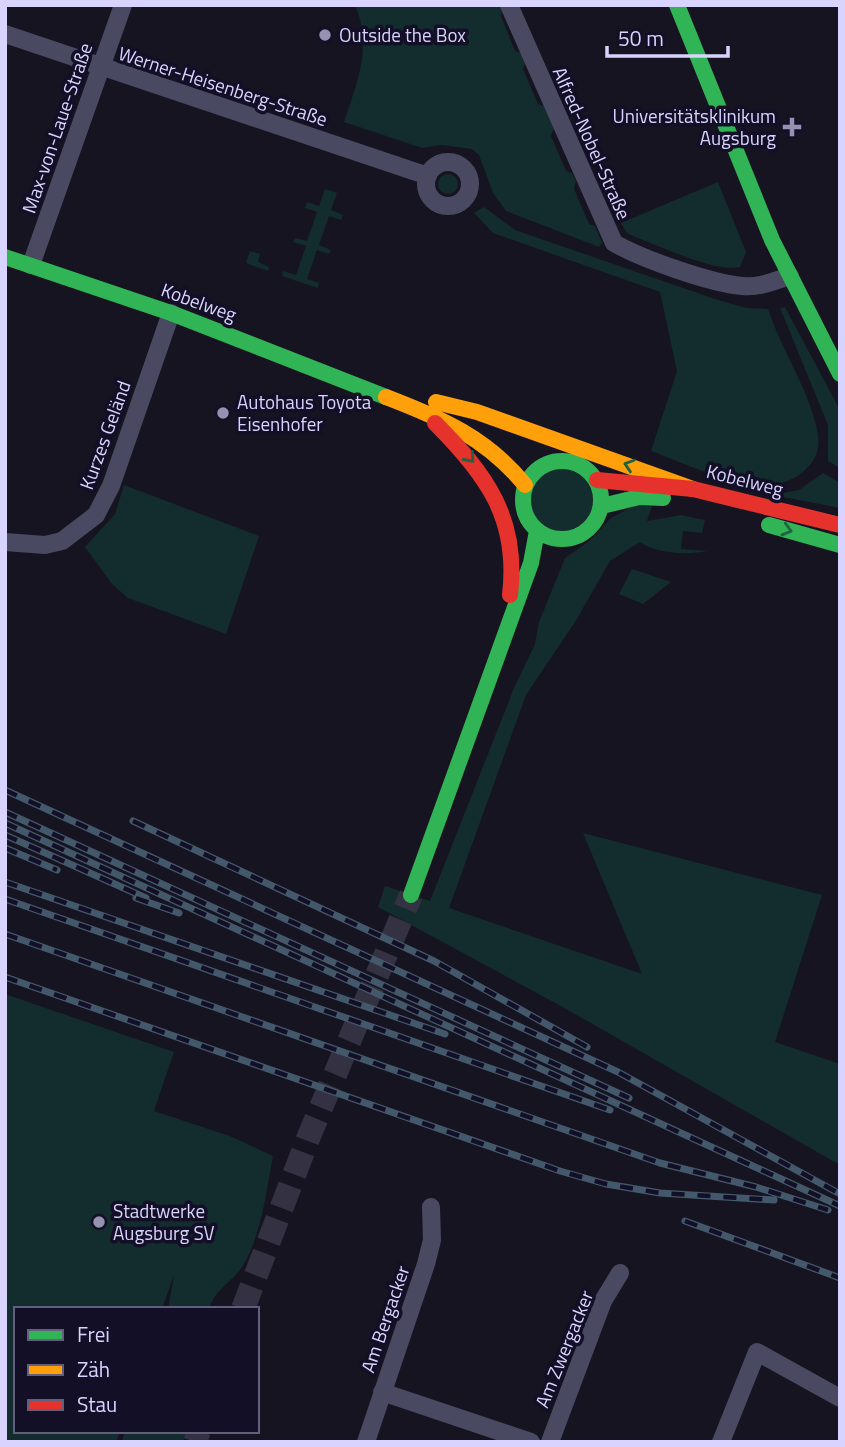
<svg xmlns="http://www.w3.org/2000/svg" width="845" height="1447" font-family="'Titillium Web',sans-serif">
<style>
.green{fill:#132c2d}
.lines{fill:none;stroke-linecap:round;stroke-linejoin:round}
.secondary-tunnel{stroke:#333142;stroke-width:24;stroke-dasharray:24 12;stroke-linecap:butt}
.street{stroke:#4a4962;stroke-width:18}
.fast{stroke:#30b455;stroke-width:16}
.slow{stroke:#ff9f0a;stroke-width:16}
.jam{stroke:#e5322d;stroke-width:16}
.rail-casing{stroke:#43596b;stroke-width:7}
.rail{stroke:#130f26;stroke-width:4.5;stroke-dasharray:13;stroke-linecap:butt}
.oneway{stroke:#22623e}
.poi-dot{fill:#9591b1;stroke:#130f26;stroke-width:2.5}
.labels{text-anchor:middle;stroke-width:7;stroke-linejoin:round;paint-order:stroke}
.poi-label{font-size:19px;fill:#d9d4ff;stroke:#130f26;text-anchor:start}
.street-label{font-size:19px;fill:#d9d4ff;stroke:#130f26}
</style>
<rect width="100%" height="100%" fill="#161421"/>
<!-- green -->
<path class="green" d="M355,5H502L501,16L515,51L522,53L526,61L523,69L538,104L544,106L554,128L551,136L566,171L572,173L576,181L574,189L589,224L595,226L602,243L599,247L506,211L493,193L479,155L472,149L441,145L422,148L344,122C357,82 373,47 355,5Z
M438 184a10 10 0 1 1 20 0a10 10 0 1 1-20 0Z
M718,182L746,252L740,267C716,273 660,246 635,237L627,233L621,223Z
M325,189L337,193L331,210L343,215L341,220L329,216L319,245L331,250L329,254L317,250L307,279L319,283L318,288L282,276L283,271L296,275L306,246L293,242L295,238L307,241L317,212L305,208L307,202L319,206Z
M484,207L515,230L718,300L747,308L768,309C780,346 804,382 814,418C820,437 822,453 807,468C770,508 694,466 651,451L677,371L660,292L493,233L474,213Z
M250,251L260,254L258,262L269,267L268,271L246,263Z
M785,307L840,410V468L828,461V425L780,308Z
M531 500a31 31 0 1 1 62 0a31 31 0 1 1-62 0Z
M823,473L840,483V508L773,495L799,490Z
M124,485L259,536L226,634L128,598L112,584L85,547L115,514Z
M635,505L652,506L647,521L681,515L705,520L702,533L683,531L681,549L707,551C689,555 656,554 640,542L610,561L575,622L526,695L449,908L642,974L583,833L822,895L775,1042L840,1064V1165L559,1005L378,907L385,886L430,901L514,688L535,644L539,622L565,558L588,542L611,518Z
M632,569L671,582L643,604L619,594Z
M5,994L174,1052L154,1111L230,1136L273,1156C266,1192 262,1235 242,1267C231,1283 215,1289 209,1309H168L174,1275L162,1309H16V1431H120L116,1442H5Z
M125,1431H186L183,1442H122Z"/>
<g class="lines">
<!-- secondary-tunnel -->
<path class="secondary-tunnel" d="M243,1309L309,1136L411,895
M195,1442L199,1431"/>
<!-- street -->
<path class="street" d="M509,5L614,243C642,259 710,283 742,286C759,288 774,281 790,276
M5,34L428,176
M426 184a22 22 0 1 1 44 0a22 22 0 1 1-44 0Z
M31,265L123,5
M5,542L45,545L62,541L96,515L111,486L171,313
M382,1392L531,1442
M366,1442L426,1264L432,1240L431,1207
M550,1442L603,1301L620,1273
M721,1442L757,1352L840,1398"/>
<!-- fast -->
<path class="fast" d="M677,5L772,240L840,374
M5,257L171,313L386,397
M523 500a39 39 0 1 1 78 0a39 39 0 1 1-78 0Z
M602,506L639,497L663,498
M769,525L840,545
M411,895L531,563L537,531"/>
<!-- slow -->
<path class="slow" d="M386,397C441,418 487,438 525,485
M436,402L477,412L693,489"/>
<!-- jam -->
<path class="jam" d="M435,423C487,475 519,519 510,595
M597,480L693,489L840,525"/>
<!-- rail casing -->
<g class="rail-casing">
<path id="rail" d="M5,790L618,1072L840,1194
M5,812L629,1098
M133,821L434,961L587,1047
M5,823L840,1206
M5,835L146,898
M5,848L57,870
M5,882L445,1034
M136,898L179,913
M5,899L610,1110
M5,934L660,1163L756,1187L828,1210
M5,977L560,1171L606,1184L660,1193L774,1200
M685,1221L840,1278"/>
</g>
<!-- rail -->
<use href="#rail" class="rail"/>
</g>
<!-- one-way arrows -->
<defs><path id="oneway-chevron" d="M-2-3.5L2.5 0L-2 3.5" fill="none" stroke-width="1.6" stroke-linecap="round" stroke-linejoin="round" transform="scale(1.75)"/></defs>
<g class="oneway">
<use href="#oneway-chevron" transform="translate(470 458) rotate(48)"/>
<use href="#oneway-chevron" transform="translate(629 465) rotate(-162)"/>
<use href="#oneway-chevron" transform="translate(787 530) rotate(16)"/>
</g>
<!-- markers -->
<g class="poi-dot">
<circle cx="325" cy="35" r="7"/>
<path d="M788.5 116.5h7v7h7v7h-7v7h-7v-7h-7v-7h7z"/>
<circle cx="223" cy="413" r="7"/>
<circle cx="99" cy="1222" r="7"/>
</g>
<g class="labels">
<!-- poi labels -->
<g class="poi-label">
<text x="339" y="42">Outside the Box</text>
<text x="776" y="123" text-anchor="end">Universitätsklinikum<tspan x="776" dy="22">Augsburg</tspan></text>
<text x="237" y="409">Autohaus Toyota<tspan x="237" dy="22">Eisenhofer</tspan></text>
<text x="113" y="1218">Stadtwerke<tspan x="113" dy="22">Augsburg SV</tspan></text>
</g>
<!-- street labels -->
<g class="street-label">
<text transform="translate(223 86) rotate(18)" y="7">Werner-Heisenberg-Straße</text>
<text transform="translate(57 128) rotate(-71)" y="7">Max-von-Laue-Straße</text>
<text transform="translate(592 143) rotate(66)" y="7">Alfred-Nobel-Straße</text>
<text transform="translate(199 302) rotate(20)" y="7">Kobelweg</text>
<text transform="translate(105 435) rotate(-70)" y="7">Kurzes Geländ</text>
<text transform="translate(745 480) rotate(14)" y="7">Kobelweg</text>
<text transform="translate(385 1319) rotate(-71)" y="7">Am Bergacker</text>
<text transform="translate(564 1349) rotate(-68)" y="7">Am Zwergacker</text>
</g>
</g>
<!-- border -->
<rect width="845" height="1447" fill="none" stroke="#d9d4ff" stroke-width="14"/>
<!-- legend -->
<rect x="14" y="1307" width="245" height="126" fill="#130f26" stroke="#625e7d" stroke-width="2"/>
<rect x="28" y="1330" width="35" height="10" fill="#30b455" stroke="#625e7d" stroke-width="2"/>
<text x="77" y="1342" font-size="21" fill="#d9d4ff">Frei</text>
<rect x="28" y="1365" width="35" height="10" fill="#ff9f0a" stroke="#625e7d" stroke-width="2"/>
<text x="77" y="1377" font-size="21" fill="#d9d4ff">Zäh</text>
<rect x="28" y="1400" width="35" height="10" fill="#e5322d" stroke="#625e7d" stroke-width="2"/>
<text x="77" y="1412" font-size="21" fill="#d9d4ff">Stau</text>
<!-- scale -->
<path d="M607 46v10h121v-10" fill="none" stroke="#d9d4ff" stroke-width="3.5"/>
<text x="618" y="46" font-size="21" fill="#d9d4ff" stroke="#130f26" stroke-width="5" paint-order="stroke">50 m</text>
</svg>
